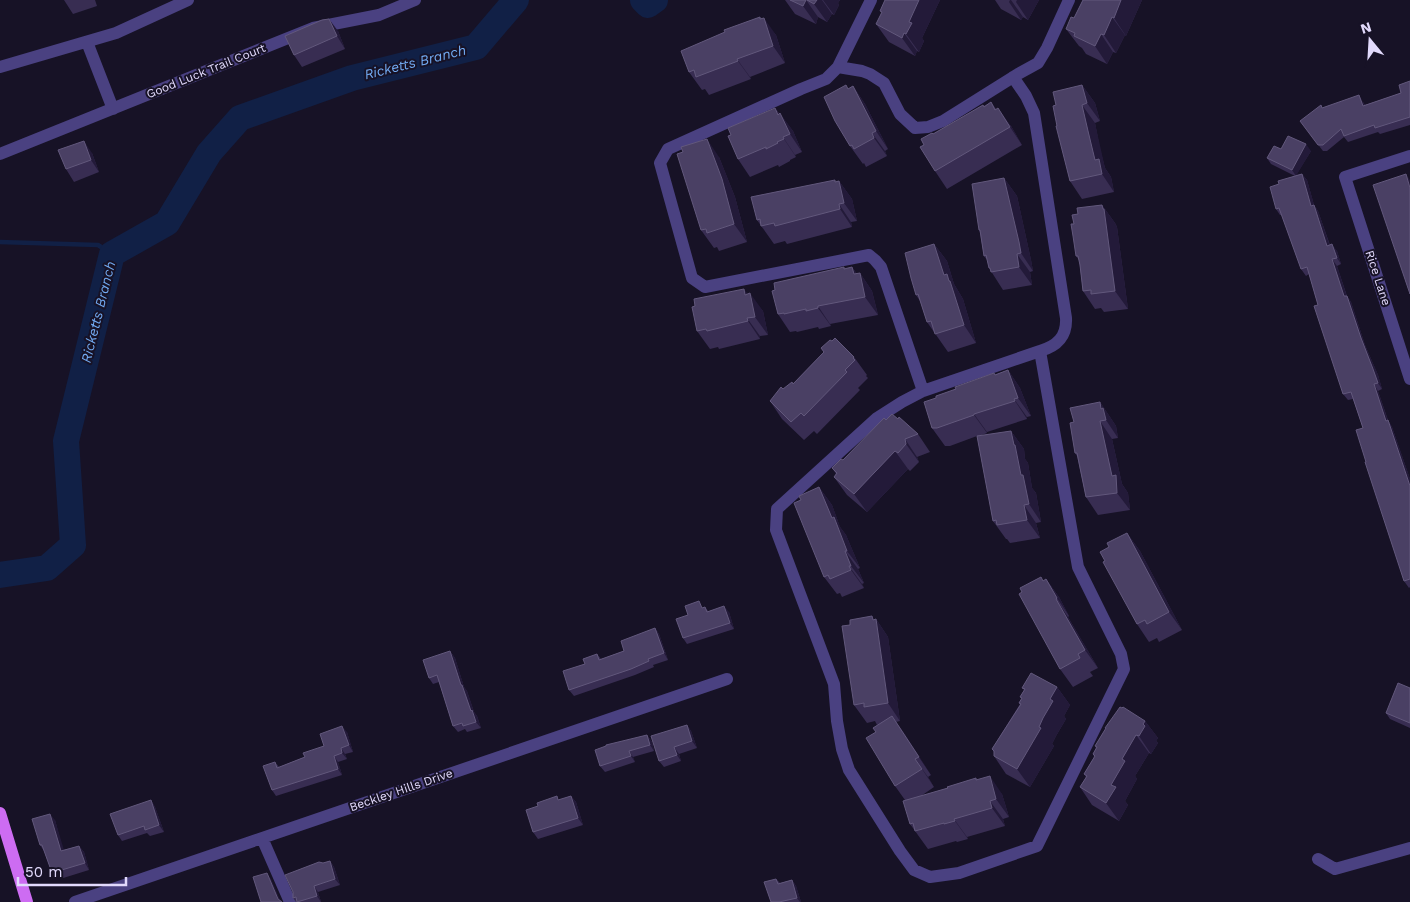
<svg xmlns="http://www.w3.org/2000/svg" width="1410" height="902" font-family="'Work Sans',sans-serif">
<style>
.lines{fill:none;stroke-linecap:round;stroke-linejoin:round}
.stream{stroke:#112046;stroke-width:4.5}
.river{stroke:#112046;stroke-width:26}
.minor{stroke:#4a4181;stroke-width:12}
.major{stroke:#cd6cf2;stroke-width:12}
.wall{fill:#382d52}
.shaded-wall{fill:#231a39}
.building{fill:#4a4064;stroke:#62587c}
.labels{text-anchor:middle;stroke-width:4;stroke-linejoin:round;paint-order:stroke}
.street-label{font-size:12px;fill:#e2dafc;stroke:#171226}
.water-label{font-size:14px;font-style:italic;fill:#72aaf2;stroke:#171226}
</style>
<rect width="100%" height="100%" fill="#171226"/>
<g class="lines">
<!-- stream -->
<path class="stream" d="M0,242L98,245L112,254"/>
<!-- river -->
<path class="river" d="M643,0L648,5L655,0
M0,575L47,568L73,545L66,441L112,254L167,223L209,153L240,118L352,78L476,47L516,0"/>
<!-- minor -->
<path class="minor" d="M871,0L838,67L826,79L801,89L668,149L660,163L692,278L705,287L869,255L875,260L881,267L923,391
M87,42L113,109
M0,67L116,33L188,0
M838,67L862,71L870,74L884,83L900,114L915,128L928,127L943,121L1018,74L1038,63L1047,48L1069,0
M1013,77L1026,96L1034,113L1066,318C1067,337 1057,346 1040,351L923,391L902,402L877,418L777,509L776,530L834,684L837,721L842,749L849,770L900,851L914,870L930,877L959,873L1037,846L1124,669L1121,654L1078,567L1040,351
M0,154L313,28L379,15L415,0
M1410,156L1345,177L1410,379
M262,838L290,902
M1318,859L1335,869L1410,848
M75,902L727,679"/>
<!-- major -->
<path class="major" d="M0,813L27,902"/>
</g>
<!-- wall -->
<path class="wall" d="M64,0H95L97,6L73,14Z
M785,0H840L838,3L839,5L834,15L832,14L827,22L818,17L816,24L795,14Z
M885,0H940L922,38L924,41L919,52L917,51L915,56L889,42L876,24L882,13L880,11Z
M995,0H1039L1028,20L1023,17L1021,20L1001,9Z
M1083,0H1142L1126,36L1125,35L1116,53L1113,52L1107,64L1086,54L1082,48L1079,46L1066,29L1074,18Z
M760,17L776,35L785,63L750,77L751,79L709,95L705,89L702,90L689,72Z
M338,31L345,49L302,67L294,55Z
M1410,81V125L1380,134L1378,132L1348,142L1344,137L1327,151H1323L1300,121L1363,102L1365,105L1401,93Z
M1082,85L1095,103L1100,121L1095,123L1100,149L1105,168L1111,177L1114,192L1082,199L1070,181L1057,126Z
M853,86L865,104L888,149L885,151L887,156L866,167L864,163L863,164L850,146L848,89Z
M991,102L996,109L1011,126L1022,145L947,189L935,171L924,145L933,134Z
M775,108L793,131L802,152L795,155L796,157L790,160V161L779,167L778,165L750,177L738,159Z
M1311,151L1296,175L1302,174L1307,180L1314,205L1318,211L1330,245L1337,251L1341,264L1337,266L1347,296L1351,302L1365,345L1378,375L1382,389L1378,391L1388,420L1392,427L1410,479V587L1409,588L1404,581L1366,462L1363,428L1353,399L1348,400L1343,394L1318,305L1309,274L1306,276L1301,269L1282,215H1280L1276,209L1279,184L1295,176L1271,164L1267,158Z
M92,153L99,172L74,182L66,169Z
M719,157L735,197L747,242L719,251L717,247L714,248L701,230Z
M1004,178L1017,196L1031,260L1033,271L1030,272L1032,285L1003,290L989,268L987,260L984,256L980,233L979,230Z
M839,181L852,199L857,221L851,222L852,227L787,244L785,241L774,244L757,220Z
M1102,205L1115,223L1117,227L1128,309L1104,312L1101,308L1095,309L1083,291L1079,260L1076,256L1074,224L1078,214Z
M934,244L947,261L954,284L963,299L976,343L948,352L927,322L920,301L916,295Z
M844,267L845,269L852,267L857,274L860,273L872,291L878,315L830,324L831,326L819,329L818,327L797,332L796,331L790,332L778,314Z
M748,294L763,311L768,335L760,336V339L719,349L718,347L710,349L697,331Z
M821,348L854,357L867,375L866,376L868,378L858,388L860,390L817,434L814,431L804,440L782,419L770,401L783,389L793,384L824,352Z
M1008,370L1020,388L1031,416L1027,417V419L987,432V433L979,436L1011,431L1024,449L1025,459L1028,463L1032,488L1036,493L1041,522L1036,523L1040,538L1010,543L1007,539H1006L993,521L977,436L950,446H945L932,428L936,398L956,389Z
M1100,402L1116,426L1118,438L1112,439L1122,484L1128,493L1130,510L1098,515L1086,497L1077,456L1075,453L1074,422Z
M898,419L918,434L930,452L917,457L919,462L910,471L908,469L867,512L847,495L834,477L836,474L832,468L843,460L886,420Z
M819,487L832,505L840,527L846,535L860,568L858,569L864,583L862,584L864,588L842,597L840,593L837,594L824,577L801,500Z
M1127,533L1140,551L1182,630L1159,642L1157,638L1149,642L1137,624L1105,561L1109,547Z
M1046,579L1059,597L1069,616L1068,617L1098,668L1090,672L1093,676L1073,687L1060,669L1044,581Z
M705,607L708,611L729,612L734,629L687,644L683,638L688,615Z
M876,619L888,637L900,721L896,722L931,775L928,777L934,787L921,796L948,788L976,778L977,780L1002,794L1009,817L1003,819L1005,826L967,837L968,839L957,842L956,841L928,849L910,824L905,800L895,786L876,732L879,724L877,725L875,721L867,723L854,705L875,620Z
M655,628L659,634L668,660L653,665L654,667L635,675L574,696L569,690L585,664L597,654L601,659L624,651Z
M450,651L455,658L464,687L467,691L474,712L477,716L481,728L467,732L465,729L458,732L453,726L439,682L433,684L429,678Z
M1057,687L1070,705L1064,716L1066,719L1056,736L1052,744L1054,746L1030,787L1006,774L994,756V752L992,749L1020,704L1019,703L1022,698L1020,697L1024,690L1022,688Z
M1410,688V728L1390,719L1386,713Z
M1145,721L1158,738L1156,741L1158,743L1151,754L1149,753L1135,776L1137,779L1125,801L1128,805L1119,821L1092,805L1080,787L1086,777L1084,774L1094,757L1093,754L1096,748L1095,746L1106,729L1105,728Z
M687,725L691,731L697,748L679,754L681,761L664,767L659,761Z
M347,732L353,752L345,754L347,759L338,762L342,775L276,796L272,790L275,762L279,767L305,757Z
M647,735L652,742L654,751L633,757L635,762L605,772L600,766Z
M571,796L576,802L583,825L538,839L533,832L559,800Z
M151,800L155,807L164,832L150,836L147,833L122,841L118,835Z
M55,820L63,850L79,846L84,852L89,870L60,879L58,876L55,877L51,870L44,851L40,845Z
M330,861L334,867L340,885L318,892L321,902H296L293,898L323,863Z
M776,879L780,883L792,880L796,886L801,902H771Z"/>
<!-- shaded-wall -->
<path class="shaded-wall" d="M806,0L818,17L816,24L803,6Z
M817,0H822L832,14L827,22L814,4Z
M823,0H840L838,3L839,5L834,15Z
M919,0H940L922,38L924,41L919,52L906,34L909,22Z
M1010,0H1011L1023,17L1021,20L1009,2Z
M1017,0H1039L1028,20L1016,2Z
M1121,0H1142L1126,36L1114,18Z
M760,17L767,28L764,18L776,35L785,63L773,46Z
M1112,17L1125,35L1116,53L1104,35Z
M329,19L338,31L345,49L337,36Z
M904,33L917,51L915,56L902,38Z
M1101,34L1113,52L1107,64L1095,46Z
M737,59L750,77L751,79L738,61Z
M1082,85L1095,103L1100,121L1087,103Z
M853,86L865,104L888,149L876,131Z
M1359,95L1363,102L1367,112L1363,106Z
M1082,105L1095,123L1105,168L1111,177L1114,192L1102,174L1095,160Z
M775,108L783,120L780,113L793,131L802,152L790,134L778,115Z
M998,108L1011,126L1022,145L1010,127Z
M872,133L885,151L887,156L874,138Z
M783,137L795,155L796,157L784,139Z
M707,139L719,157L735,197L747,242L734,224Z
M84,141L92,153L99,172L91,160Z
M1306,144L1311,151L1296,176L1292,170Z
M1302,174L1307,180L1316,212L1311,206Z
M1406,174L1410,180V188Z
M1004,178L1017,196L1031,260L1033,271L1021,253Z
M835,180L841,189L839,181L852,199L857,221L844,203Z
M839,204L851,222L852,227L840,209Z
M1102,205L1115,223L1117,227L1128,309L1115,291Z
M1314,205L1318,211L1332,252L1327,246Z
M934,244L947,261L954,284L963,299L976,343L964,325L944,275Z
M1332,244L1337,251L1341,264L1337,258Z
M1017,254L1030,272L1032,285L1019,267Z
M1332,259L1337,266L1349,303L1344,296Z
M852,267L861,280L860,273L872,291L878,315L865,297L854,274Z
M744,289L752,300L750,293L763,311L768,335L755,317L745,295Z
M1347,296L1351,302L1365,345L1378,375L1382,389L1378,383L1361,338Z
M818,306L830,324L831,326L818,308Z
M747,318L760,336V339L748,321Z
M1008,370L1020,388L1031,416L1018,398Z
M1374,384L1378,391L1390,427L1386,421Z
M1014,399L1027,417V419L1015,401Z
M1100,402L1116,426L1118,438L1106,420L1101,409Z
M974,414L987,432V433L974,415Z
M1388,420L1392,427L1410,479V486Z
M1100,421L1112,439L1122,484L1128,493L1130,510L1117,493L1112,476Z
M1011,431L1024,449L1025,459L1028,463L1032,488L1036,493L1041,522L1029,504L1021,475Z
M905,439L917,457L919,462L906,444Z
M895,451L908,469L867,512L854,494Z
M819,487L832,505L840,527L846,535L860,568L847,551L832,518Z
M1024,505L1036,523L1040,538L1027,520Z
M1127,533L1140,551L1182,630L1169,612Z
M845,551L858,569L864,583L851,566Z
M849,566L862,584L864,588L851,570Z
M1046,579L1059,597L1069,616L1057,598Z
M1056,599L1068,617L1098,668L1085,650Z
M724,606L729,612L734,629L730,623Z
M872,616L876,622V619L888,637L900,721L888,703Z
M655,628L659,634L668,660L664,653Z
M450,651L455,658L464,687L467,691L474,712L477,716L481,728L476,722L471,711L461,685Z
M1057,687L1070,705L1064,716L1066,719L1056,736L1052,744L1054,746L1030,787L1017,769L1039,727L1050,699Z
M892,716L905,734L931,775L919,757Z
M1145,721L1158,738L1156,741L1158,743L1151,754L1139,736Z
M687,725L691,731L697,748L692,741Z
M342,726L347,732L353,752L349,745Z
M647,735L652,742L654,751L650,745Z
M1136,735L1149,753L1135,776L1137,779L1125,801L1128,805L1119,821L1106,803L1111,785L1122,759Z
M674,747L679,754L681,761L677,755Z
M341,748L345,754L347,759L342,753Z
M629,751L633,757L635,762L631,756Z
M334,756L338,762L342,775L338,769Z
M915,759L928,777L934,787L922,769Z
M990,776L1002,794L1009,817L996,799Z
M571,796L576,802L583,825L578,818Z
M151,800L155,807L164,832L159,825Z
M990,801L1003,819L1005,826L992,808Z
M50,814L55,820L66,857L61,851Z
M954,819L967,837L968,839L955,821Z
M79,846L84,852L89,870L85,863Z
M330,861L334,867L340,885L335,879Z
M267,873L271,879L281,902L278,899Z
M792,880L796,886L801,902H800L797,898Z
M314,886L318,892L321,902L317,896Z"/>
<!-- building -->
<path class="building" d="M790,0H806L803,6Z
M807,0H817L814,4Z
M885,0H919L909,22L912,23L906,34L904,33L902,38L876,24L882,12L880,11Z
M1083,0H1121L1114,18L1112,17L1104,35L1101,34L1095,46L1074,36L1075,33L1066,29L1071,17L1074,18Z
M760,17V19L764,18L773,46L737,59L738,61L696,77L694,70L689,72L681,51L725,32L724,30Z
M329,19L337,36L294,55L285,36L322,20Z
M1410,81V117L1375,128L1374,125L1344,136L1341,129L1323,145H1318L1300,121L1321,105L1322,108L1359,95L1363,106L1401,93L1399,85Z
M846,85L848,89L853,86L876,131L872,133L874,138L854,149L852,145L850,146L835,121L824,97Z
M1082,85L1087,103L1082,105L1088,131L1095,160L1099,159L1102,174L1070,181L1056,126H1057L1053,106L1056,105L1053,92Z
M991,102L995,110L998,108L1010,127L935,171L920,147L924,145L921,139L932,133L933,134L983,105L984,107Z
M775,108L778,115L780,113L790,134L783,137L784,139L777,142L778,143L766,149V147L738,159L728,136L731,135L728,128Z
M1288,136L1306,144L1292,170L1267,158L1274,146L1281,149Z
M707,139L722,179L734,224L707,233L706,229L701,230L677,154L683,152L681,147Z
M84,141L91,160L66,169L58,150Z
M1302,174L1311,206L1314,205L1327,246L1332,244L1337,258L1332,259L1344,296H1347L1361,338L1373,369L1378,383L1374,384L1386,421L1388,420L1410,486V579L1404,581L1365,462H1366L1356,430L1363,428L1351,392L1343,394L1314,306L1318,305L1307,267L1301,269L1279,208L1276,209L1270,187L1279,184L1278,181Z
M1406,174L1410,188V294L1373,185Z
M1004,178L1019,242L1021,253L1017,254L1019,267L991,272L990,268H989L986,255L984,256L980,230H979L972,184Z
M835,180V182L839,181L844,203L839,204L840,209L775,226L774,223L761,226L760,219L757,220L751,197Z
M1102,205L1103,209H1104L1115,291L1091,294V290L1083,291L1080,265L1078,256H1076L1073,236L1071,224H1074L1072,215L1078,214L1077,208Z
M934,244L944,275L947,274L949,281H950L964,325L935,334L931,321L927,322L918,294L916,295L911,278L905,253Z
M844,267V269L852,267L854,274L860,273L865,297L818,306V308L806,311V309L784,314V313L778,314L772,291L775,290L774,283Z
M744,289L745,295L750,293L755,317L747,318L748,321L707,331L706,329L697,331L692,307L695,306L694,299Z
M835,338L854,357L853,358L855,360L845,370L847,372L804,416L801,413L791,422L770,401L781,387L783,389L792,382L793,384L824,352L821,348L830,340L832,341Z
M1008,370L1018,398L1014,399L1015,401L974,414V415L937,428H932L924,402L936,398V396L956,389L955,387L994,373L995,375Z
M1100,402L1101,409L1103,408L1106,420L1100,421L1112,476L1116,475L1117,493L1086,497L1077,453H1075L1070,423L1074,422L1070,408Z
M892,414L898,419L899,417L918,434L905,439L906,444L898,453L895,451L854,494L834,477L837,473L832,468L841,459L843,460L884,418L886,420Z
M1011,431L1014,445H1015L1021,475H1023L1029,504L1024,505L1027,520L997,525L996,520L993,521L977,436Z
M819,487L832,518L834,517L847,551H845L851,566H849L851,570L830,579L828,575L824,577L794,503L801,500L799,496Z
M1127,533L1169,612L1147,624L1145,620L1137,624L1103,562L1105,561L1100,552L1109,547L1107,543Z
M1041,577L1043,581L1046,579L1057,598L1056,599L1085,650L1078,654L1080,658L1060,669L1019,594L1022,592L1020,588Z
M699,601L702,608L705,607L707,612L724,606L730,623L683,638L676,619L688,615L685,606Z
M872,616L873,620L876,619L888,703L864,707V703L854,705L842,626L850,625V620Z
M655,628L664,653L648,659L649,661L631,669L569,690L563,671L585,664L583,659L597,654L599,660L624,651L621,641Z
M450,651L461,685H462L471,711L472,710L476,722L463,726L462,723L453,726L437,675L429,678L423,660Z
M1031,673L1057,687L1050,699L1053,701L1043,718L1039,727L1041,728L1017,769L994,756V751L992,749L1021,704L1019,703L1022,698L1020,697L1025,689L1022,688Z
M1398,683L1410,688V723L1386,713Z
M1120,707L1122,708L1123,707L1145,721L1143,724L1145,726L1139,736L1136,735L1122,759L1125,761L1111,785L1116,787L1106,803L1080,787L1087,776L1084,774L1095,756L1093,754L1097,747L1095,746L1106,728H1105Z
M892,716L919,757L915,759L922,769L895,786L866,738L876,732L873,728Z
M687,725L692,741L674,747L677,755L659,761L651,736Z
M342,726L349,745L341,748L342,753L334,756L338,769L272,790L263,766L275,762L277,768L305,757L303,753L324,746L320,734Z
M647,735L650,745L629,751L631,756L600,766L595,750L606,746V745Z
M990,776L996,799L990,801L992,808L954,819L955,821L944,824V823L915,831L913,823L910,824L903,801L948,788L947,787L976,778V780Z
M557,796L558,800L571,796L578,818L533,832L526,810L538,806L537,803Z
M151,800L159,825L145,830L144,826L118,835L110,814Z
M50,814L61,851L79,846L85,863L55,872L54,869L51,870L42,845H40L32,819Z
M330,861L335,879L314,886L317,896L297,902L296,897L293,898V892L285,875L319,862L323,863Z
M267,873L278,899L282,902H261L253,877Z
M776,879L778,884L792,880L797,898L779,902H771L764,882Z"/>
<g class="labels">
<!-- street labels -->
<g class="street-label">
<text transform="translate(206 71) rotate(-22)" y="4">Good Luck Trail Court</text>
<text transform="translate(1378 278) rotate(72)" y="4">Rice Lane</text>
<text transform="translate(401 790) rotate(-19)" y="4">Beckley Hills Drive</text>
</g>
<!-- water labels -->
<g class="water-label">
<text transform="translate(415 62) rotate(-14)" y="5">Ricketts Branch</text>
<text transform="translate(98 312) rotate(-76)" y="5">Ricketts Branch</text>
</g>
</g>
<!-- north arrow -->
<g transform="translate(1370 40) rotate(342)" stroke="#171226" stroke-width="4" paint-order="stroke">
<path d="M0-4L9 19L0 12L-9 19Z" fill="#e2dafc"/>
<text y="-8" font-size="14" font-weight="bold" text-anchor="middle" fill="#e2dafc">N</text>
</g>
<!-- scale -->
<path d="M18 877v8h108v-8" fill="none" stroke="#e2dafc" stroke-width="2.5"/>
<text x="25" y="877" font-size="15" fill="#e2dafc" stroke="#171226" stroke-width="4" paint-order="stroke">50 m</text>
</svg>
